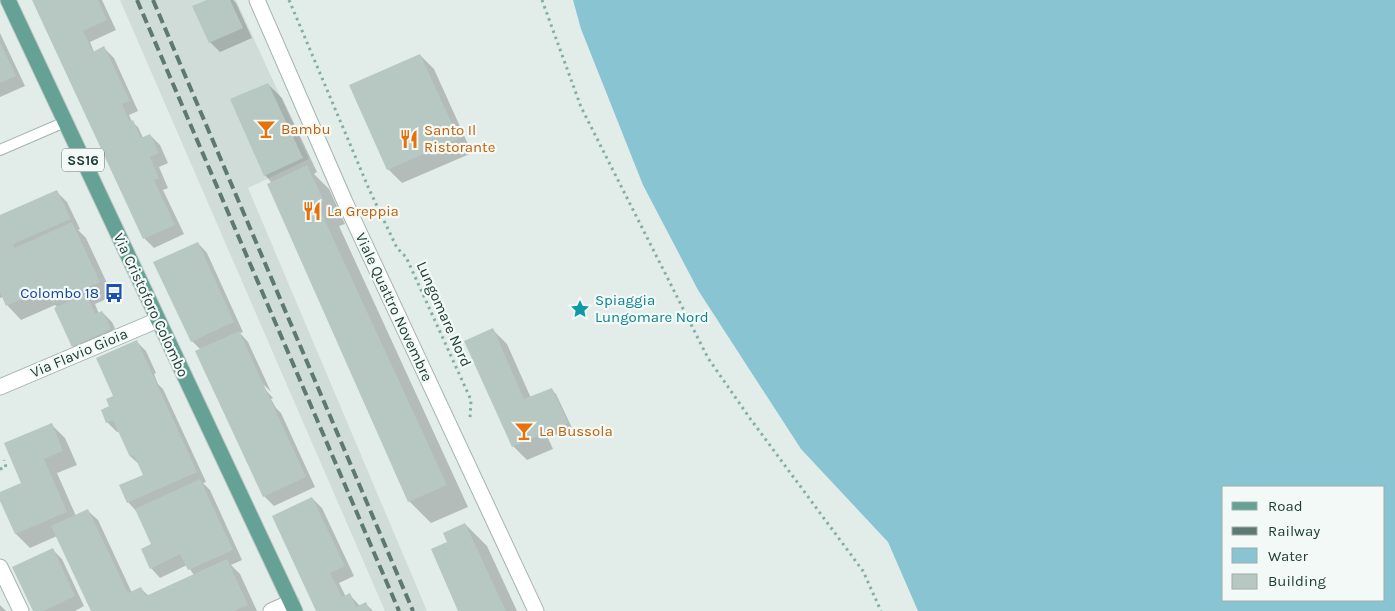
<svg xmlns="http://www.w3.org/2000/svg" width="1395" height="611" font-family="Karla,sans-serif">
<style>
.built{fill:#d0dcd7}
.water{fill:#89c4d2;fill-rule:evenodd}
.shadow{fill:#0003}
.building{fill:#b7c7c1}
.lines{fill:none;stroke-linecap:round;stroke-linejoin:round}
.service-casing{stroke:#a4b4af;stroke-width:12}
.minor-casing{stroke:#a4b4af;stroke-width:17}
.primary-casing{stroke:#c1c9c7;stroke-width:17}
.path{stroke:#82b0a3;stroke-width:3;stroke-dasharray:2.5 4;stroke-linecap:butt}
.service{stroke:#fff;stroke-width:10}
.minor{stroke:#fff;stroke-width:15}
.primary{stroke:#65a295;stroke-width:15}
.rail{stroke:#5c7972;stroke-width:4;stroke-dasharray:10 5;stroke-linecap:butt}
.labels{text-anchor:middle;stroke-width:4.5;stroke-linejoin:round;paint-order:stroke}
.shield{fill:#f2f9f6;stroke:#607570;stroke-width:1}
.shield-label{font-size:14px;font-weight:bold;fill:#213d37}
.food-label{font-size:15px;fill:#c56008;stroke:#f2f9f6;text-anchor:start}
.transit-label{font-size:15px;fill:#164399;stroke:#f2f9f6;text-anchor:end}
.culture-label{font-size:15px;fill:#0d838f;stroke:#f2f9f6;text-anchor:start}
.street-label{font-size:15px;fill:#213d37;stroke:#f2f9f6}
</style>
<rect width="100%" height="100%" fill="#e2ece8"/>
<!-- built -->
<path class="built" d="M120,0H236L309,159L248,188L427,611H385Z"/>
<!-- water -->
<path class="water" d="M573,0H1395V611H918L888,542L801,449L698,290L643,185L581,29ZM1224,487H1384V600H1224Z"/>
<!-- shadow -->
<path class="shadow" d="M33,0H102L116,30L90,42L94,52L104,48L114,58L138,111L129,115L132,122L138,127L143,138L150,135L160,145L168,163L159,167L168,188L163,190L184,234L154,248L144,238Z
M210,0H233L236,3L252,38L220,52L210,42Z
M0,33L25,86L0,97Z
M420,55L434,69L472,153L402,183L388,169Z
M268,84L282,98L317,172L314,174L329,189L345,224L339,226L468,507L431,523L409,501L272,183L265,175L232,100Z
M57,192L67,202L80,229L78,230L86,238L113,296L95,304L99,314L102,312L112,322L120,339L83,356L73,346L58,308L55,305L21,320L7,305L3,297L0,298V216Z
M198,243L207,253L243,332L240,333L248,342L271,392L264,385V388L273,398L271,399L276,408L281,413L315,487L274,506L264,496L201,350L192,341Z
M493,330L507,344L531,398L551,389L556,394L572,428L548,438L553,449L527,460L513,446Z
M136,341L146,351L156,373L154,374L158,384L163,389L206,482L203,483L210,490L242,560L231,565L240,574L257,611H92L57,536L30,548L16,534L0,497V493L23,483L51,424L65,438L77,465L57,473L76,516L88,511L98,520L132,593L141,589L149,596L194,575L187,565L160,578L151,568L152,545L137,512L128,502L144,475L140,465L131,457L120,431L117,432L107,422L111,407Z
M312,498L322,508L354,576L339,583L346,597L350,595L360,606L366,604L373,611H317Z
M465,524L487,546L517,611H459L449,543Z
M53,550L62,559L84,606L75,611H34Z
M0,605L6,611H0Z"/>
<!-- building -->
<path class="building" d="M32,0H98L107,20L83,31L93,52L104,46L130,101L122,104L130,122L133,120L141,138L150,134L159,153L150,157L159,178L154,180L175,225L143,239Z
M207,0H230L243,28L209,43L192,6Z
M0,42L16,76L0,83Z
M420,54L459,139L387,170L349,85Z
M268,83L303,158L264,176L230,99Z
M307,165L324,201L318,204L320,210L447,485L408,502L267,184Z
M57,190L71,219L13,244L15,248L72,222L100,282L52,303L45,289L6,306L0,292V215Z
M198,242L234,322L191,342L153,262Z
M86,294L95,314L102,311L111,329L72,347L54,308Z
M493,328L524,399L552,388L568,423L512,447L464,341Z
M239,331L306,477L263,497L195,351Z
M137,340L197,472L127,503L119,485L143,475L134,455L130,457L113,420L106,423L101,410L109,406L106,399L113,396L96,358Z
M52,423L63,451L44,459L67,512L15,534L0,501V492L21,483L4,443Z
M200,479L233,550L188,570L180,554L150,569L141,549L151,544L135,509Z
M312,497L345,566L330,573L342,597L350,593L356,607L366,602L370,611H316L272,516Z
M88,509L128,593L141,587L146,596L227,559L248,605L234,611H91L51,526Z
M465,523L506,611H458L431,549L447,542L443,533Z
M53,548L75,596L44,611H33L12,567Z"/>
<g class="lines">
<!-- service casing -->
<g class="service-casing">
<path id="service" d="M0,150L65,122"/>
</g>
<!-- minor casing -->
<g class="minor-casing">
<path id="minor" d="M257,0L345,202L536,611
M0,387L158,320
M0,567L21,611
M271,611L291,602"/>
</g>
<!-- primary casing -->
<g class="primary-casing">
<path id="primary" d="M8,0L295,611"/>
</g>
<!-- path -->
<path class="path" d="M289,0L369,189L397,248L406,257L471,400L470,418
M542,0L581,107L708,358L749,417L863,571L881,611
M0,469L6,467L4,460"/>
<!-- service -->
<use href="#service" class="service"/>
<!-- minor -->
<use href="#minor" class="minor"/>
<!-- primary -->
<use href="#primary" class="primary"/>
<!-- rail -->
<path class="rail" d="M137,0L399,611
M153,0L413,611"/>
</g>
<!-- icons -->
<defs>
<g id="bar-bare" transform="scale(1.5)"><path d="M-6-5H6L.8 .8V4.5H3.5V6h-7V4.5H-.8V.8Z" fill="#e8710a" stroke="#f2f9f6" stroke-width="2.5" paint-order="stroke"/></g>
<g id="restaurant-bare" transform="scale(1.5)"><path d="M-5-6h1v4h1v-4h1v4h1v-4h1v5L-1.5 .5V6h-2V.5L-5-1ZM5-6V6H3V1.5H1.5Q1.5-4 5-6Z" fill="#e8710a" stroke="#f2f9f6" stroke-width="2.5" paint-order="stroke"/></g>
<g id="bus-bare" transform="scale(1.5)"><path d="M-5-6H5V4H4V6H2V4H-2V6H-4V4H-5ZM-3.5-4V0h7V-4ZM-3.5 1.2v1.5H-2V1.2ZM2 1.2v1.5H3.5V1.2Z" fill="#1a4fb4" stroke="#f2f9f6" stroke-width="2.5" paint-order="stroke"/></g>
<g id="sight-bare" transform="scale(1.5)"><path d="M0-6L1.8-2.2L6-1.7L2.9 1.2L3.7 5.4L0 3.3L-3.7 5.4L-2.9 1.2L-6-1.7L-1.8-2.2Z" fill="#0f9aa8" stroke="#f2f9f6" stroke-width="2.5" paint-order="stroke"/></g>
</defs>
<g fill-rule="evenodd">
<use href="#bar-bare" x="266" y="129"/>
<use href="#restaurant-bare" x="409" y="139"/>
<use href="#restaurant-bare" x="312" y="211"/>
<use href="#bus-bare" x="114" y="293"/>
<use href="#sight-bare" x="580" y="309"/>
<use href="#bar-bare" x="524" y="431"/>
</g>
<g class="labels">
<!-- shield labels -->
<rect class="shield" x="62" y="148.5" width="42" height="23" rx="4"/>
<g class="shield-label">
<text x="83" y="165">SS16</text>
</g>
<!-- food labels -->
<g class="food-label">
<text x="281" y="134">Bambu</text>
<text x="424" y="135">Santo Il<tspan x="424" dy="17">Ristorante</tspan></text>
<text x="327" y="216">La Greppia</text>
<text x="539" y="436">La Bussola</text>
</g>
<!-- transit labels -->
<g class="transit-label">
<text x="99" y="298">Colombo 18</text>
</g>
<!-- culture labels -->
<g class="culture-label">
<text x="595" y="305">Spiaggia<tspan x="595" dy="17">Lungomare Nord</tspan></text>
</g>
<!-- street labels -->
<g class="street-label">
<text transform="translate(151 305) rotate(65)" y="5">Via Cristoforo Colombo</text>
<text transform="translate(394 307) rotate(65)" y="5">Viale Quattro Novembre</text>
<text transform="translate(444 314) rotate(66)" y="5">Lungomare Nord</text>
<text transform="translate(79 353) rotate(-23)" y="5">Via Flavio Gioia</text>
</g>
</g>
<!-- legend -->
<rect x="1222" y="486" width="162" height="115" fill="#f2f9f6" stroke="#9eaeaa"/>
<rect x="1232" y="502" width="25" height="8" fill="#65a295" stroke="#9eaeaa"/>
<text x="1268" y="511" font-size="15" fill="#213d37">Road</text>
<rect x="1232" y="527" width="25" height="8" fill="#5c7972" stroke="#9eaeaa"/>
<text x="1268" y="536" font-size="15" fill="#213d37">Railway</text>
<rect x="1232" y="548" width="25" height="15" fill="#89c4d2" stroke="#9eaeaa"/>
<text x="1268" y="561" font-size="15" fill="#213d37">Water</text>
<rect x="1232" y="574" width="25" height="15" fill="#b7c7c1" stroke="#9eaeaa"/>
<text x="1268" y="586" font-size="15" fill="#213d37">Building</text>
</svg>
